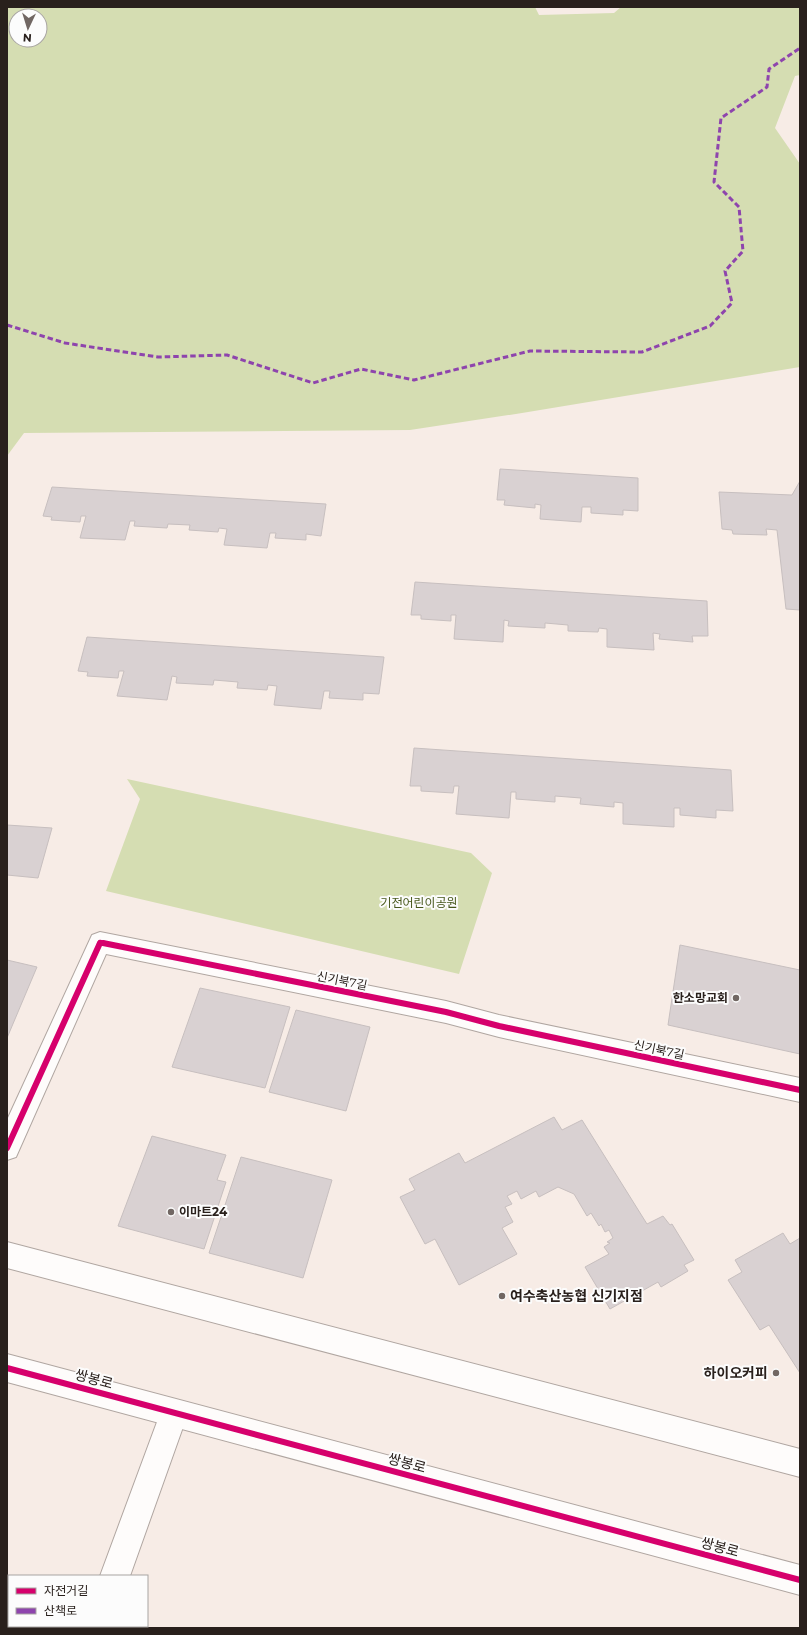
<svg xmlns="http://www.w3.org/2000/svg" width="807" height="1635" font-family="Montserrat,'Noto Sans KR',sans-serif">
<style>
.green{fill:#d5ddb2;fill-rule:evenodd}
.building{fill:#d9d1d2;stroke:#c7bfbf}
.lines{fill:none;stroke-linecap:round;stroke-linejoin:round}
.minor-casing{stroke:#b0a6a1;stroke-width:2}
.tertiary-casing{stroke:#b0a6a1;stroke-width:2}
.minor{fill:#fefcfb;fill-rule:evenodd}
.tertiary{fill:#fefcfb;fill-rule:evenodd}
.quiet{stroke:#8e44ad;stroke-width:3;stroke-dasharray:5.5 3;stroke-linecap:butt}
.cycleway-far1-casing{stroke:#fcfcfc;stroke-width:7}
.cycleway-casing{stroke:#fcfcfc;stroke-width:8}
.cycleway-far1{stroke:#d6006c;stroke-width:4.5}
.cycleway{stroke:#d6006c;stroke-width:6}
.poi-dot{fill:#716763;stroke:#fcfcfc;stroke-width:1.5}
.labels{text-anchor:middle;stroke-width:4;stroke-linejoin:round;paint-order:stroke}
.park-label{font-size:12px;fill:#48581c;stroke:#fcfcfc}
.street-label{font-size:12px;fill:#29201c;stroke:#fcfcfc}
.poi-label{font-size:12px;font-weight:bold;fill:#29201c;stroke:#fcfcfc;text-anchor:end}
.near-poi-label{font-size:14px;font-weight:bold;fill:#29201c;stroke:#fcfcfc;text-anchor:start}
.near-street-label{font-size:14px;fill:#29201c;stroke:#fcfcfc}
</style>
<rect width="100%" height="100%" fill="#f7ece6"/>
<!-- green -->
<path class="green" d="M7,7H535L539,15L614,13L621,7H800V75L795,76L775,128L800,164V367L522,413L410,430L24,433L7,456ZM16,16H40V40H16Z
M127,779L471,853L492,873L459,974L106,891L140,799Z"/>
<!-- building -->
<path class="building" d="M500,469L638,478V511L623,510V515L591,513V507H582L581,522L540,519L541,505L535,504V508L504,505L505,500H497Z
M800,481V610L786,609L777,530L766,529L767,535L733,534L732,530L722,529L719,492L792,495Z
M52,487L326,504L321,536L306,534V540L275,538L276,533H270L267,548L224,545L227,529L219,528L218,532L189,530L190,525L168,524L167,528L134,526L135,521H130L125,540L80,538L86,516H81L80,522L51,520L52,517L43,516Z
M415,582L707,601L708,636H692L693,642L659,639L660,634L653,633L654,650L607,647V629L599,628L598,632L568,631V625L545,623V628L508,626L509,621L504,620L503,642L454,639L456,615H451V621L421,619V615H411Z
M87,637L384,657L379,694L363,693V700L329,698L330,691H324L321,709L274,705L277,686L268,685L267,690L237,688L238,682L214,680L213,685L176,683L177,677L172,676L167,700L117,696L124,671H119L118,678L87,676L88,672L78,671Z
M414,748L731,770L733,811L716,810V818L680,815V808H674V827L623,824V803L614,802V807L580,804L581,798L555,796V802L516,799V792H511L509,818L456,814L459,786H454L453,793L421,791V786H410Z
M7,825L52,828L38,878L7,875Z
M680,945L800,970V1054L668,1025Z
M7,960L37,967L7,1038Z
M200,988L290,1007L265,1088L172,1067Z
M296,1010L370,1027L346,1111L269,1092Z
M554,1117L562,1130L582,1120L647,1224L663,1216L670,1225L672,1224L694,1260L684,1265L688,1271L661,1287L658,1282L610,1309L585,1267L609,1254L604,1247L610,1243L607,1242L613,1238L609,1230L605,1232L601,1224L599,1226L591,1213L587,1216L574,1194L558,1187L539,1197L536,1191L521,1199L517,1191L507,1196L512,1204L505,1207L513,1222L502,1228L517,1254L459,1285L435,1239L425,1244L400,1197L415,1190L409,1179L459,1153L465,1163Z
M152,1136L226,1155L217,1180L226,1182L204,1249L118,1226Z
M241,1157L332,1180L303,1278L209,1253Z
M783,1233L790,1244L800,1238V1373L769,1325L760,1330L728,1280L742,1272L735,1260Z"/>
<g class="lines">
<!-- minor casing -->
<g class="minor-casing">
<path id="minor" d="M100,932L446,1001L499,1015L800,1078V1102L499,1037L446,1023L106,954L16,1157L7,1160V1120L92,935Z
M174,1399L184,1403L188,1413L130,1576H100L164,1403Z
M82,1626H112V1628H82Z"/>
</g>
<!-- tertiary casing -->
<g class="tertiary-casing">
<path id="tertiary" d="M7,1242L800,1449V1477L7,1268Z
M7,1354L800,1565V1595L7,1382Z"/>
</g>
<!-- minor -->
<use href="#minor" class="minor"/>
<!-- tertiary -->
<use href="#tertiary" class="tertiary"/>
<!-- quiet -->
<path class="quiet" d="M7,325L65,343L158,357L227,355L313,383L361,369L414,380L530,351L642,352L710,326L732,303L725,271L743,251L739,207L714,182L721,118L767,87L769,69L800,48"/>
<!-- cycleway-far1 casing -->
<g class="cycleway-far1-casing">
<path id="cycleway-far1" d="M99,944L100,942L108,944"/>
</g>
<!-- cycleway casing -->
<g class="cycleway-casing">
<path id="cycleway" d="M103,943L446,1012L499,1026L800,1090
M7,1148L100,943
M7,1368L800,1580"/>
</g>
<!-- cycleway-far1 -->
<use href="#cycleway-far1" class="cycleway-far1"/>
<!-- cycleway -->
<use href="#cycleway" class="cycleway"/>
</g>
<!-- markers -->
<g class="poi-dot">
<circle cx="736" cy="998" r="4"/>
<circle cx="171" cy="1212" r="4"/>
<circle cx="502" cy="1296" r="4"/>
<circle cx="776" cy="1373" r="4"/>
</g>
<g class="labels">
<!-- park labels -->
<g class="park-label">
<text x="419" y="907">기전어린이공원</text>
</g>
<!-- street labels -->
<g class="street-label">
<text transform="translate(342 981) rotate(11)" y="4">신기북7길</text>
<text transform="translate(659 1050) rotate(12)" y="4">신기북7길</text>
</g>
<!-- poi labels -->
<g class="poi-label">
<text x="728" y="1002">한소망교회</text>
<text x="179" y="1216" text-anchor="start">이마트24</text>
</g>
<!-- near-poi labels -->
<g class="near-poi-label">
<text x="510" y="1301">여수축산농협 신기지점</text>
<text x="768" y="1378" text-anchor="end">하이오커피</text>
</g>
<!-- near-street labels -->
<g class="near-street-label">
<text transform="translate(94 1379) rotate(15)" y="5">쌍봉로</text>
<text transform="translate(407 1463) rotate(15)" y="5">쌍봉로</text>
<text transform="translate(720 1547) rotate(15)" y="5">쌍봉로</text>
</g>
</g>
<!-- border -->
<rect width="807" height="1635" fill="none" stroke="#29201c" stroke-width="16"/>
<!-- legend -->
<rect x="8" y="1575" width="140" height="52" fill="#fcfcfc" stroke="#a8a4a2"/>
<rect x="16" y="1588" width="20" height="6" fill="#d6006c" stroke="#a8a4a2"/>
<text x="44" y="1595" font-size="12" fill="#29201c">자전거길</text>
<rect x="16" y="1608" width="20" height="6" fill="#8e44ad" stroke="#a8a4a2"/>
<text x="44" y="1615" font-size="12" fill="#29201c">산책로</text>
<!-- north arrow -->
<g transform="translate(28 28) rotate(184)"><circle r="19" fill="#fcfcfc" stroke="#a8a4a2"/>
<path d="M0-3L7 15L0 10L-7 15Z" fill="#716763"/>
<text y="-6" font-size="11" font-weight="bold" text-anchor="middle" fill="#29201c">N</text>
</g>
</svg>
